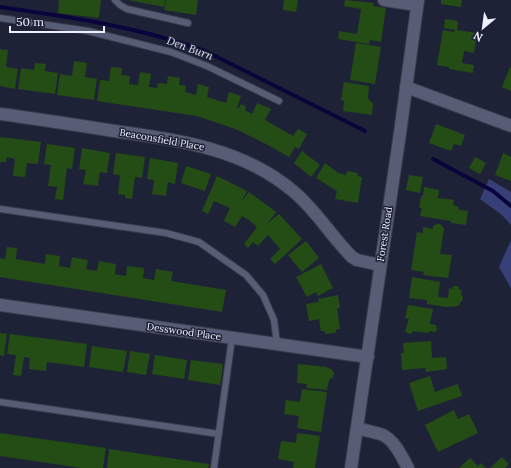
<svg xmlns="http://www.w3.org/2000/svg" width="511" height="468" font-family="Lora,serif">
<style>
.green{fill:#373f79}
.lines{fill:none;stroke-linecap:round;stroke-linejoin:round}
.stream{stroke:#09043b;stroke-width:4}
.building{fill:#234d14}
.service-casing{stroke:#3b3e4e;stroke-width:8}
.minor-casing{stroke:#3b3e4e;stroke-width:14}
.tertiary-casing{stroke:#3b3e4e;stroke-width:14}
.service{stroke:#585d76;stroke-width:6}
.minor{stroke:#585d76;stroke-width:12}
.tertiary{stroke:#585d76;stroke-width:12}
.labels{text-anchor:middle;stroke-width:3;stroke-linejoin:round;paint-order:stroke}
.street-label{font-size:10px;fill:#eef1fd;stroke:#1e2237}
.water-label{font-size:11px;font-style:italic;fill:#dfe3f6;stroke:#1e2237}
</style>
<rect width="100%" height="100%" fill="#1e2237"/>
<!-- green -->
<path class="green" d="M489,179L511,192V225L502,215L480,199Z
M511,240V288L499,267Z"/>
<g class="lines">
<!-- stream -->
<path class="stream" d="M0,7C70,17 139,27 205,51L365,131
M433,159L493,191L511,206"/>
</g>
<!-- building -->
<path class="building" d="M59,0H101L99,18L58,13Z
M128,0H165L164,7Z
M166,0H198L196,15L164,10Z
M284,0H298L296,12L283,10Z
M345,0L374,3L373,6L386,8L381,42L370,40L369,44L338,39L339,31L357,34L361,9L344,6Z
M441,0H462L461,7L441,4Z
M445,19L458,21L457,30L477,33L474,53L464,51L462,63L474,65L473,73L449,69V67L437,65L443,30L454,32L455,30L444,28Z
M356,43L381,47L375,84L350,80Z
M0,49L8,50L6,67L18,69L15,89L0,86Z
M74,61L87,63L85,77L97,79L94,100L57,95L60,74L72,76Z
M35,63L46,64L45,71L58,73L55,94L18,89L21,68L34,70Z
M111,67L122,68L121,75L130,76L129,84L138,85L140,72L151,74L149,87L157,88L158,83L167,84L168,76L180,78L179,85L186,86L185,92L196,95L198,84L209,87L207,97L226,103L229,92L241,96L237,108H239L241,104L246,106L245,110L252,114L257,103L271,109L265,120L293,136L298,129L307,134L299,149L295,147L289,157L266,144L238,130L197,116L97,101L100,80L109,81Z
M510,67L511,68V91L502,87Z
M344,82L369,86L368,98L371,102L373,103L372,115L343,111L344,101L341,100Z
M436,124L465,135L461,146L454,144L451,151L429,143Z
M0,137L41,142L38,164L27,163L25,177L13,176L15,159L7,157L6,162H0Z
M47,144L75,148L72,169L67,168L63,200L55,199L57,187L48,186L51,165L44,164Z
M82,148L110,153L107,173L100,172L98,186L83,184L86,170L79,169Z
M302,151L320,165L311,177L294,163Z
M116,153L145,157L142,178L135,177L132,199L125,198V195L118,194L120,175L113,174Z
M503,153L511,157V181L495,175Z
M475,157L486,163L480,174L469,168Z
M150,158L178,163L175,184L168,182L166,196L152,194L154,180L147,179Z
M325,163L338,173L346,175L347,171L358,173L357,176L362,177L358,203L335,199L337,191L316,178Z
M186,166L211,174L205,191L181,183Z
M409,175L423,177L420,193L406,190Z
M217,176L247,191L241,202L249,192L276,212L268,223L279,214L302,239L275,264L270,259L280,249L268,235L258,246L253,242L248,248L244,244L257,227L249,220L242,216L235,227L224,221L230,208L214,201L208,214L202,211Z
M424,187L439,190L438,198L454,200L453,205L457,206L460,210L468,211L466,225L451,223V221L420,216L422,208H419L421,196H423Z
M437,224H440L444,228L440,254L452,255L448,278L423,275L424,272L411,270L417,232L423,233V227L433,229V226Z
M306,241L319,258L302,272L288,255Z
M7,247L17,248L16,259L45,264L46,254L60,256L59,266L70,268L72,257L88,260L86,269L97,271L99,261L116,264L115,274L120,275L126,276L127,266L144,268L143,278L154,280L156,269L173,272L171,281L226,290L222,312L0,277V258L5,259Z
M321,264L333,288L318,296L316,292L307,297L296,277Z
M412,277L440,282L438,297L448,298L449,288L452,289L453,286H456L459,287V290H462L461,295L463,297V299L460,303L459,306L446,307L427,304V300L409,298Z
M338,295L340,308H337L340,329H337L335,333L326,334L324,331H321L319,319L309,321L306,304L319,302L318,299Z
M408,305L433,309L430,324L436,325L437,330L435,332L429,331V333L413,331L411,334L407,333L405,331L409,319L405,318Z
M0,333L7,334L4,356L0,355Z
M10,334L87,344L84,367L47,362L46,371L29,369L30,358L24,357L21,376L13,375L16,355L7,354Z
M431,341L432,358L446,357L447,369L426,372L425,368L402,370L401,353H404L403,343Z
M92,346L127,351L123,372L89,367Z
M130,351L150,354L146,375L127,372Z
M155,355L187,360L184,379L152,374Z
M191,360L223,364L220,385L188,380Z
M298,364L327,367V368L331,369L334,373L333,377L329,380L327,390L306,388L307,384L297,383Z
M430,376L435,392L458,384L462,396L418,411L409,383Z
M302,389L327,392L321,432L297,428L299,416L284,414L286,400L300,402Z
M454,410L458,419L469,414L478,433L438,452L425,425Z
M0,433L106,448L103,468H81L0,456Z
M297,433L320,436L315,468H293L294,462L278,459L281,441L296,443Z
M109,449L209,464L208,468H107Z
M502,457L509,464L505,468H490Z
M470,458L478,466L481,463L486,468H459Z"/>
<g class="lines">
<!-- service casing -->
<g class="service-casing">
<path id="service" d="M115,0L120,5L127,9L188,23
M0,18L88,31L171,52L207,66L279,101
M0,209L166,233L199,242L246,275L263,295L274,320L277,344
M0,402L219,434
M214,468L232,338"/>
</g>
<!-- minor casing -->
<g class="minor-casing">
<path id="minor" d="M384,0L417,5
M406,87L511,126
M0,114C38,119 76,125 114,131C178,140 242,148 293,191C316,210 331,236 352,257L357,260L380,265
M0,305L368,357
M358,428C366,431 375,432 383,435C395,441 402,457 408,468"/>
</g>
<!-- tertiary casing -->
<g class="tertiary-casing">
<path id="tertiary" d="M351,468L400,133L418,0"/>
</g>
<!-- service -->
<use href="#service" class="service"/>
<!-- minor -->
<use href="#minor" class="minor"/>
<!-- tertiary -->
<use href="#tertiary" class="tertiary"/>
</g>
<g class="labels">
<!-- street labels -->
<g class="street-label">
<text transform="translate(162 139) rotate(10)" y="4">Beaconsfield Place</text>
<text transform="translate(384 234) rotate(-81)" y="4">Forest Road</text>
<text transform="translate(184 331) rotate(8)" y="4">Desswood Place</text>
</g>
<!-- water labels -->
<g class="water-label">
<text transform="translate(190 48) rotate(20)" y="4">Den Burn</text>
</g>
</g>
<!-- north arrow -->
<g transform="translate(483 28) rotate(209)" stroke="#1e2237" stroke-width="3" paint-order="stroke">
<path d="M0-3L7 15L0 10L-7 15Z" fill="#eef1fd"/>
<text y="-6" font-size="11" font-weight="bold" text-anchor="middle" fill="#eef1fd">N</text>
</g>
<!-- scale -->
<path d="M10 26v6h94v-6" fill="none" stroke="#eef1fd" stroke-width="2"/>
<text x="16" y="26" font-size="12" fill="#eef1fd" stroke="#1e2237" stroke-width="3" paint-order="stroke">50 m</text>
</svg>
